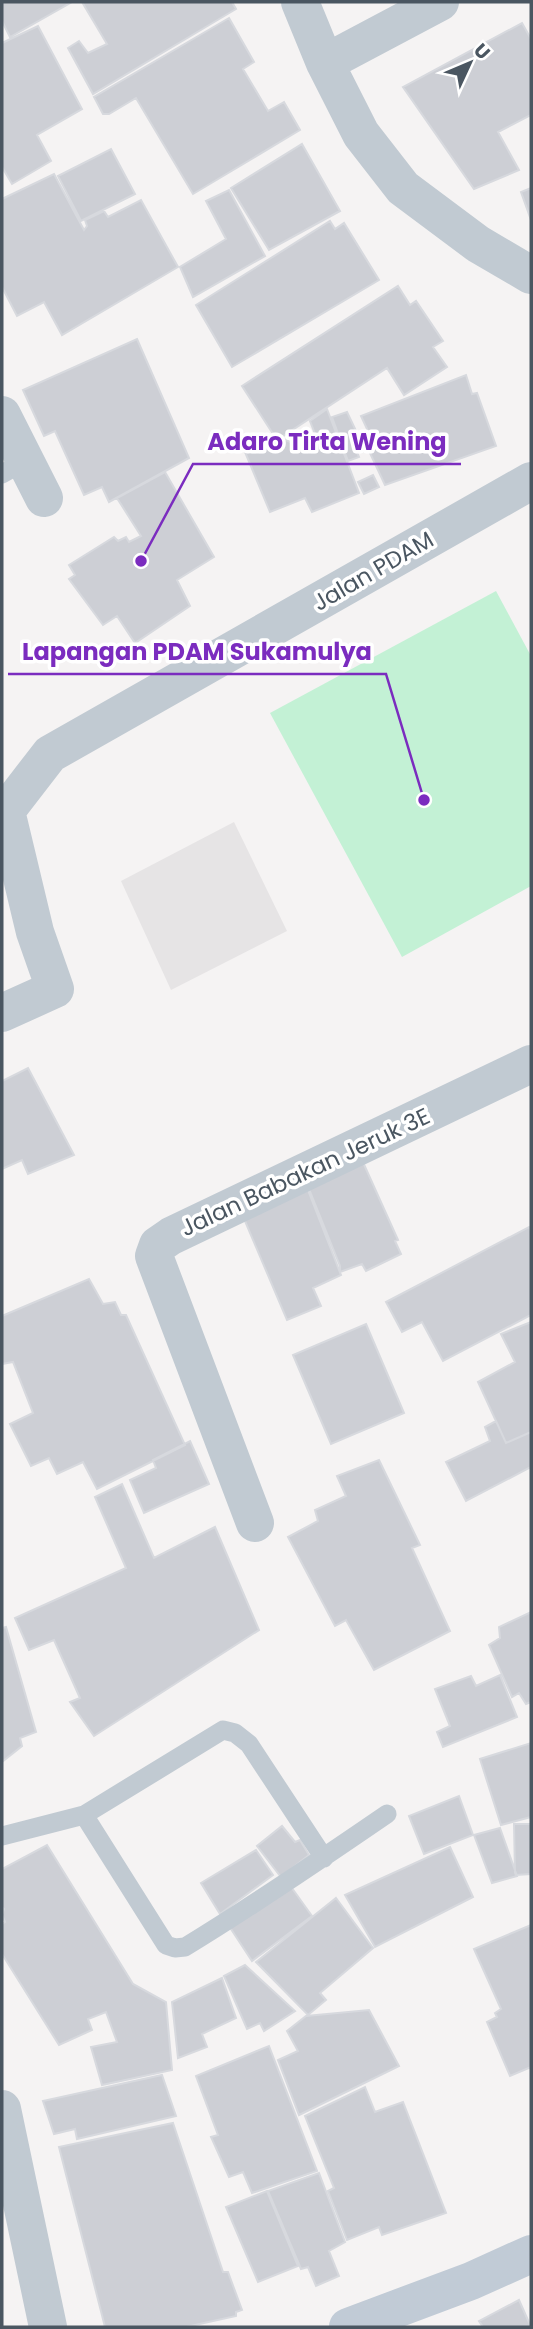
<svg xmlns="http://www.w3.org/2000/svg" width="533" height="2329" font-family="Poppins,sans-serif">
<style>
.education{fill:#e6e4e5}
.green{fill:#c3f1d5}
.building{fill:#cdcfd5;stroke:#d7d9de;stroke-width:2}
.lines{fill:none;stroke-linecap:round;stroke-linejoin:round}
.lane{stroke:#c1cad2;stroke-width:19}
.street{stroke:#c1cad2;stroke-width:38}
.secondary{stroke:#c1cbd6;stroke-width:38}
.labels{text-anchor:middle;stroke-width:7;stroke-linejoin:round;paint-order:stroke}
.street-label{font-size:23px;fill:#4a5661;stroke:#fff}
.leader{fill:none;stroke:#7b2cbf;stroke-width:2.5}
.callout-dot{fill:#7b2cbf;stroke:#fff;stroke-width:2.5}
.callout-label{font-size:24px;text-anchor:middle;font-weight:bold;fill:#7b2cbf;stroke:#fff;stroke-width:7;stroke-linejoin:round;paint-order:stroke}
</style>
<rect width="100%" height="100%" fill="#f5f3f3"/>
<!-- education -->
<path class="education" d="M234,822L287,931L171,990L121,881Z"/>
<!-- green -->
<path class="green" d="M496,591L531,656V886L402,957L270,713Z"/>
<!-- building -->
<path class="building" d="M2,2H72L10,37L2,21Z
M82,2H232L236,9L93,94L68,48L79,41L88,53L107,44Z
M229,18L254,62L243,69L268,111L284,102L300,130L193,194L136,98L109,114H103L94,97Z
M522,23L531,39V115L498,132L519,170L474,189L403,87Z
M38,26L82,109L37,135L51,161L12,184L2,167V43Z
M302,144L340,211L269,250L231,188Z
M111,149L135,194L81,221L58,176Z
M54,174L84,230L87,226L85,220L104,211L108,217L141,200L178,267L62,335L44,302L17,316L2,287V199Z
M531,188V220L521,192Z
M229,190L265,256L193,297L180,267L226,239L206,201Z
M330,221L335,229L344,223L379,280L232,367L196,305Z
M398,286L410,305L416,301L443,341L433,347L447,367L404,395L387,368L277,440L242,386Z
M137,339L189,458L109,502L102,487L84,495L55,431L44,436L23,390Z
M466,375L472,394L477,393L496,446L385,485L361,434L368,431L361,416Z
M327,409L359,493L312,512L305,498L270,512L245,452L284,439L292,443L315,434L310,421Z
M347,412L358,435L351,438L359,457L348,461L332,417Z
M165,472L214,557L177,580L190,606L135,643L117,616L103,625L69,579L75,575L69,565L114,537L118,541L126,537L129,542L141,536L117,498Z
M373,475L379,487L364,494L358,482Z
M28,1068L74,1155L28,1174L22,1160L2,1169V1081Z
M362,1160L398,1240L395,1241L401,1254L366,1271L362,1264L340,1272V1266L307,1184Z
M306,1185L341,1275L313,1288L321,1306L287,1320L242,1214Z
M529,1227L531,1231V1315L443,1361L422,1322L402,1332L386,1302Z
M89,1279L103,1304L115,1302L121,1315H126L185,1445L97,1489L83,1462L57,1474L49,1458L31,1466L10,1424L33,1413L13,1362L2,1364V1316Z
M531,1322V1432L506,1443L478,1382L515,1362L501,1334Z
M366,1324L404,1413L331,1444L293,1355Z
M496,1421L506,1443L531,1432V1467L466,1501L446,1462L490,1441L485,1427Z
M190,1441L209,1484L144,1513L130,1480L156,1468L153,1460Z
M379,1460L420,1545L412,1548L450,1631L374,1670L346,1620L335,1626L288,1537L318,1521L315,1510L346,1496L337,1476Z
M122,1484L154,1558L215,1527L259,1630L94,1736L70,1702L80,1698L54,1640L29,1650L15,1618L126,1568L95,1497Z
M531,1612V1702L526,1704L519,1693L512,1697L489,1645L500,1638L499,1627Z
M6,1627L36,1732L20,1738L22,1746L2,1762V1628Z
M500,1675L517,1717L443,1747L437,1732L450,1726L435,1689L471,1676L476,1686Z
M531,1743V1817L501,1825L480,1759Z
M459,1796L473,1835L424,1854L409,1816Z
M514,1824H531V1874L516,1875L515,1873Z
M282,1826L295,1842L300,1840L309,1855L281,1877L257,1846Z
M500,1828L517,1876L492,1883L474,1835Z
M47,1845L133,1984L166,2002L172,2070L102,2085L91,2047L117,2042L106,2012L88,2019L92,2030L59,2045L2,1954V1924L5,1922L2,1915L4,1909L2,1907V1869Z
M450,1847L473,1897L375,1947L345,1895Z
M256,1850L273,1875L220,1914L201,1883Z
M289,1884L312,1916L252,1961L229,1926Z
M336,1898L373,1948L320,1993L326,2000L308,2015L256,1962Z
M531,1925V2067L510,2076L487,2022L497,2017L495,2013L501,2009L474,1949Z
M245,1965L295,2011L264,2031L260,2023L247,2029L224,1976Z
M222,1978L236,2018L202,2034L207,2047L178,2058L172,2002Z
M369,2010L399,2066L299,2115L278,2060L298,2051L287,2031L306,2016Z
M269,2046L317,2171L252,2193L243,2172L229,2177L211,2137L218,2135L196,2076Z
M162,2075L176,2116L77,2139L75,2129L54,2134L43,2101Z
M365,2087L375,2112L403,2102L446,2213L382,2235L379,2227L347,2240L328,2191L334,2188L305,2116Z
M173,2123L223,2272H228L242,2310L236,2312V2316L186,2327H105L59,2147Z
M319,2173L345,2242L329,2251L339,2276L316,2286L308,2267L301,2269L268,2191Z
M267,2191L298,2266L258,2282L226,2207Z
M519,2300L531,2327H483L479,2321Z"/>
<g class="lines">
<!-- lane -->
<path class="lane" d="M2,474L25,461
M2,1836L84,1815
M324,1858L249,1744L235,1733L223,1730L84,1815L166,1945L175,1948L185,1947C254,1905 320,1860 387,1814"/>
<!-- street -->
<path class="street" d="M300,2L325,63L361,134L403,188L478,244L531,275
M325,63L440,2
M2,415L44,498
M2,1013L55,989L35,932L6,811L50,754L531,481
M255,1523L154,1256L158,1245L171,1236L531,1064
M2,2109L48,2327"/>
<!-- secondary -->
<path class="secondary" d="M348,2327L471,2281L531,2254"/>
</g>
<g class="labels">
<!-- street labels -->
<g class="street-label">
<text transform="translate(373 571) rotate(-30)" y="8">Jalan PDAM</text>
<text transform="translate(305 1172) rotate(-25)" y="8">Jalan Babakan Jeruk 3E</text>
</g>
</g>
<!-- callouts -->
<path class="leader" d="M141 561L193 464H461M424 800L386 674H8"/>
<g class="callout-dot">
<circle cx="141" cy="561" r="7"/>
<circle cx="424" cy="800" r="7"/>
</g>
<g class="callout-label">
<text x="327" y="450">Adaro Tirta Wening</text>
<text x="197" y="660">Lapangan PDAM Sukamulya</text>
</g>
<!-- border -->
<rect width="533" height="2329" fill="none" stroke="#4a5661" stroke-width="7"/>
<!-- north arrow -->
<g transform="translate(470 63) rotate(46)" stroke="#ffffff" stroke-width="5" paint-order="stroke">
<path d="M0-5L12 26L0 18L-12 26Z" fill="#4a5661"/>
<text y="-10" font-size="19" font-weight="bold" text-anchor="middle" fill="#4a5661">U</text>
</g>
</svg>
